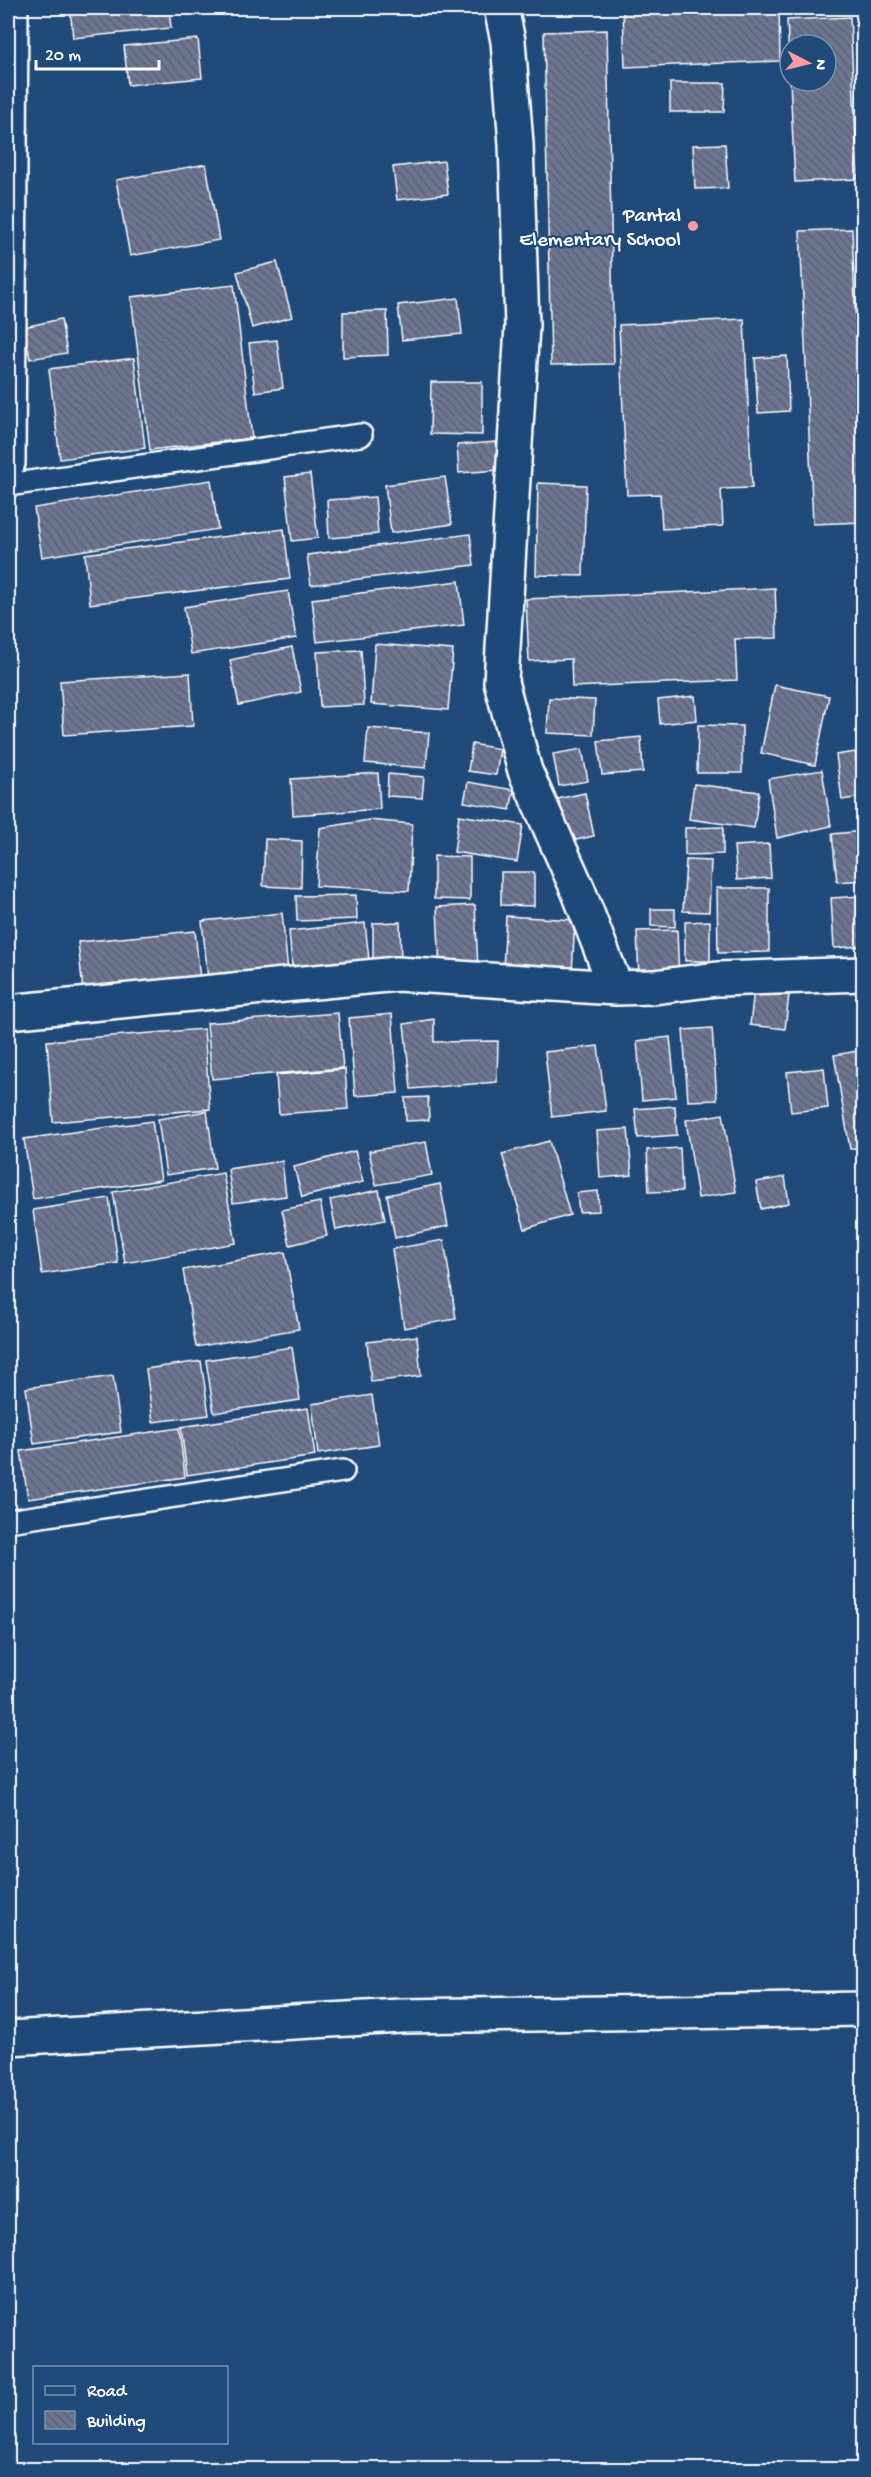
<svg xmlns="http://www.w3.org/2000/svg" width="871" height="2477" font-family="'Gochi Hand',sans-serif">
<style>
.building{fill:url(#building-back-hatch);stroke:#fff;stroke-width:1.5}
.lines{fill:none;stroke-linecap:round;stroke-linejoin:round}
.lane-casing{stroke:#fff;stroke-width:26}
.street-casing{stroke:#fff;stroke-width:38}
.secondary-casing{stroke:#fff;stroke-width:38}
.lane{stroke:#1f4a7a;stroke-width:21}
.street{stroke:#1f4a7a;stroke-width:33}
.secondary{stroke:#1f4a7a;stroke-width:33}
.poi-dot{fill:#ff9aa2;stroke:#1f4a7a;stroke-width:2}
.labels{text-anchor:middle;stroke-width:4.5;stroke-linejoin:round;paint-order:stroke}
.poi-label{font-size:21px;fill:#fff;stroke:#1f4a7a;text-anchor:end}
</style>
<defs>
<pattern id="building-back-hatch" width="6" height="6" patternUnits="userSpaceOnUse" patternTransform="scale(1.5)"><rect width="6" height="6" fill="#6d7492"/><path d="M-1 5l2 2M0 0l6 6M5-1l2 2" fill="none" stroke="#5c606f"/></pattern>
</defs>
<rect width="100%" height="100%" fill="#1f4a7a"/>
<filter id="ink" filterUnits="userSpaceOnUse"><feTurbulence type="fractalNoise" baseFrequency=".0167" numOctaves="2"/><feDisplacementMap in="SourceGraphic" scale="12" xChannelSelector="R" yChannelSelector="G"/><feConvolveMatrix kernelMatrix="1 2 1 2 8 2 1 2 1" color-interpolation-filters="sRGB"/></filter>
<g filter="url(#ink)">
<!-- building -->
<path class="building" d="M70,8H169L171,28L73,38Z
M667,8H779L780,61L625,67L623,9Z
M850,17L858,179L795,182L790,81H826V45H790V79L787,20Z
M607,30L614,364L551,365L544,32Z
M198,39L202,78L128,85L124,46Z
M670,83H725L724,112H670Z
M725,144L728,188L695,189L693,145Z
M444,161L448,194L397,200L393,167Z
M206,164L219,240L130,256L116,180Z
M852,229L864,522L813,524L800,231Z
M277,262L292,317L252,328L237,272Z
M234,285L252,438L150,450L131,297Z
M458,298L462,334L402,340L398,305Z
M387,311L388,355L343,357V312Z
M61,319L67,353L30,359L24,327Z
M744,319L752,488L721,489L723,526L662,529L660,494L627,495L619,325Z
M277,340L283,388L255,392L249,343Z
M787,356L789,411L758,413L755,358Z
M134,358L145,448L60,459L49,369Z
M431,382H482V435L430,434Z
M496,442L499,470L459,473L457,445Z
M310,474L318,538L292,541L285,477Z
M445,477L452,524L391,533L385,485Z
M211,480L218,529L42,557L34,508Z
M538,483L586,485L583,576L536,575Z
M375,497L378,534L329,538L327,500Z
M284,529L290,579L90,604L85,554Z
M470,534L474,565L311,585L307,555Z
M459,581L464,625L317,642L312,599Z
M775,588L777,638L735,639L737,680L572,687L571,659L529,661L526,599Z
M288,591L296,638L191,654L184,607Z
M375,644L453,650L448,710L371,704Z
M292,647L301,692L239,705L230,660Z
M361,650L364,705L320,707L317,652Z
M190,673L193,726L64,735L60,681Z
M864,683V734L856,684Z
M775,685L829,696L815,765L761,753Z
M695,696L697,720L660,724L658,700Z
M549,698L595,700L593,735L547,733Z
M698,725L742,726V773H697Z
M368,728L429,733L426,768L365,763Z
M641,737L643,772L602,775L598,741Z
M472,744L500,749L496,775L468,771Z
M582,749L588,781L559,786L553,754Z
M855,752L862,797L842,800L836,755Z
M822,770L831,826L777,838L768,779Z
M378,773L380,809L293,815L291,779Z
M388,774L424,777L422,798L387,796Z
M468,782L514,790L510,810L464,802Z
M694,784L759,792L754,828L689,819Z
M585,793L594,836L562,843L553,800Z
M459,815L523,825L517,862L454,852Z
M369,820L412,824L409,891L316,886L320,828Z
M723,827V854L685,855V828Z
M864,831V880L837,882L832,834Z
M265,839L302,841L301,888L263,886Z
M769,844L771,878L737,880L734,846Z
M434,856L470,857V900L434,899Z
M686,860L711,861L709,912L683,911Z
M501,872H534V906L501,905Z
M717,888H769V952L718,953Z
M356,895L357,919L297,921L296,896Z
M863,896L864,946L834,948L831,898Z
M475,905L478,969L440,971L437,907Z
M651,909H675V927L651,926Z
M282,913L289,981L209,988L202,921Z
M506,916L575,920L572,973L503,970Z
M710,921V961H685V922Z
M400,922L401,963L373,964V923Z
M365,923L370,969L293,977L289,931Z
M677,930L679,978L639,979L637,931Z
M195,931L201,990L84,1001L78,942Z
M754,990L789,995L785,1029L750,1025Z
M338,1013L343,1068L212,1079L207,1023Z
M392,1014L398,1093L355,1096L349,1018Z
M434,1019V1042L498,1041L497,1082L411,1089L404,1024Z
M712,1028L717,1100L688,1101L683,1030Z
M204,1029L210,1109L53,1122L47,1041Z
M670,1037L676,1097L642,1100L637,1041Z
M598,1046L606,1111L552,1117L545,1052Z
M864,1050V1147L850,1149L834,1055Z
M824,1068L828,1108L791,1112L787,1072Z
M345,1069L348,1109L279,1114L276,1075Z
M428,1097L429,1120L406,1121L405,1098Z
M675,1106L677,1135L638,1138L635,1109Z
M207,1111L215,1168L166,1175L158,1119Z
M723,1114L736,1192L698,1198L686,1120Z
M152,1121L161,1180L33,1199L24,1139Z
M628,1129L632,1175L600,1178L597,1131Z
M549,1141L570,1215L525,1229L502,1154Z
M426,1142L432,1175L376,1185L369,1151Z
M680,1148L682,1191L649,1192L647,1150Z
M355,1151L363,1182L302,1197L294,1167Z
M282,1161L286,1196L233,1203L228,1169Z
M223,1173L236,1243L125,1263L113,1192Z
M785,1177L789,1203L761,1209L756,1182Z
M440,1184L448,1226L395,1238L387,1195Z
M379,1190L385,1220L336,1230L330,1200Z
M598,1191L599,1211L579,1212L577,1193Z
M109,1198L118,1263L42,1274L33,1210Z
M320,1202L327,1236L290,1245L282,1210Z
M444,1240L456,1319L404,1328L392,1249Z
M285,1252L299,1329L196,1347L183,1270Z
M417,1336L421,1376L371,1382L367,1342Z
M292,1347L300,1400L214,1413L206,1360Z
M201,1361L209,1415L153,1422L146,1369Z
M113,1376L121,1432L34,1444L26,1388Z
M372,1395L379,1445L318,1454L312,1404Z
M308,1408L315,1456L187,1475L181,1427Z
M179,1428L185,1477L28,1499L21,1451Z"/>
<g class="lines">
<!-- lane casing -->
<g class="lane-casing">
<path id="lane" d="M8,485L361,435
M8,1521L343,1471"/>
</g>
<!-- street casing -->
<g class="street-casing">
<path id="street" d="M501,8L508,41L516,144L522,326L501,682L525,771L578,890L616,988L654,987L717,979L864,974
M8,1012L397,974L616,988
M8,2038L401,2016L864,2009"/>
</g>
<!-- secondary casing -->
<g class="secondary-casing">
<path id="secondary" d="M8,463L11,8"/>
</g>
<!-- lane -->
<use href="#lane" class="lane"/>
<!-- street -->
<use href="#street" class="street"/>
<!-- secondary -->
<use href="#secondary" class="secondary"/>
</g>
</g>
<!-- markers -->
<circle class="poi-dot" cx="693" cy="226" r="6"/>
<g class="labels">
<!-- poi labels -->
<g class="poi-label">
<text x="681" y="221">Pantal<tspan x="681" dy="24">Elementary School</tspan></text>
</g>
</g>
<!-- margin -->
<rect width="871" height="2477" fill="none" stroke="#1f4a7a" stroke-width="30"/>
<rect x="15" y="15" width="841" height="2447" fill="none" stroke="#fff" stroke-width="2" filter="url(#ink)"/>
<!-- legend -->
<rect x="33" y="2366" width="195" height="78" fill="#1f4a7a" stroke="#7992af" stroke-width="1.5"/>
<rect x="45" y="2386" width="30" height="9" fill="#1f4a7a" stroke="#7992af" stroke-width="1.5"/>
<text x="87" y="2396" font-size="18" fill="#ffffff">Road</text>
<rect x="45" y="2411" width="30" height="18" fill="url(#building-back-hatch)" stroke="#7992af" stroke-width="1.5"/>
<text x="87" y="2426" font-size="18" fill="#ffffff">Building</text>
<!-- north arrow -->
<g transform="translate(808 63) rotate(97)"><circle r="28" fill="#1f4a7a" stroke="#7992af" stroke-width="1.5"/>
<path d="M0-4.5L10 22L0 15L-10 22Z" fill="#ff9aa2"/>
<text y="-9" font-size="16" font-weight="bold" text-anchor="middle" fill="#ffffff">N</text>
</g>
<!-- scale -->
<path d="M36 60v9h123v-9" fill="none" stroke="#ffffff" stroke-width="3"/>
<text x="45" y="60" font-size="18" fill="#ffffff" stroke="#1f4a7a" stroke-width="4.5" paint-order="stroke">20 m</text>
</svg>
